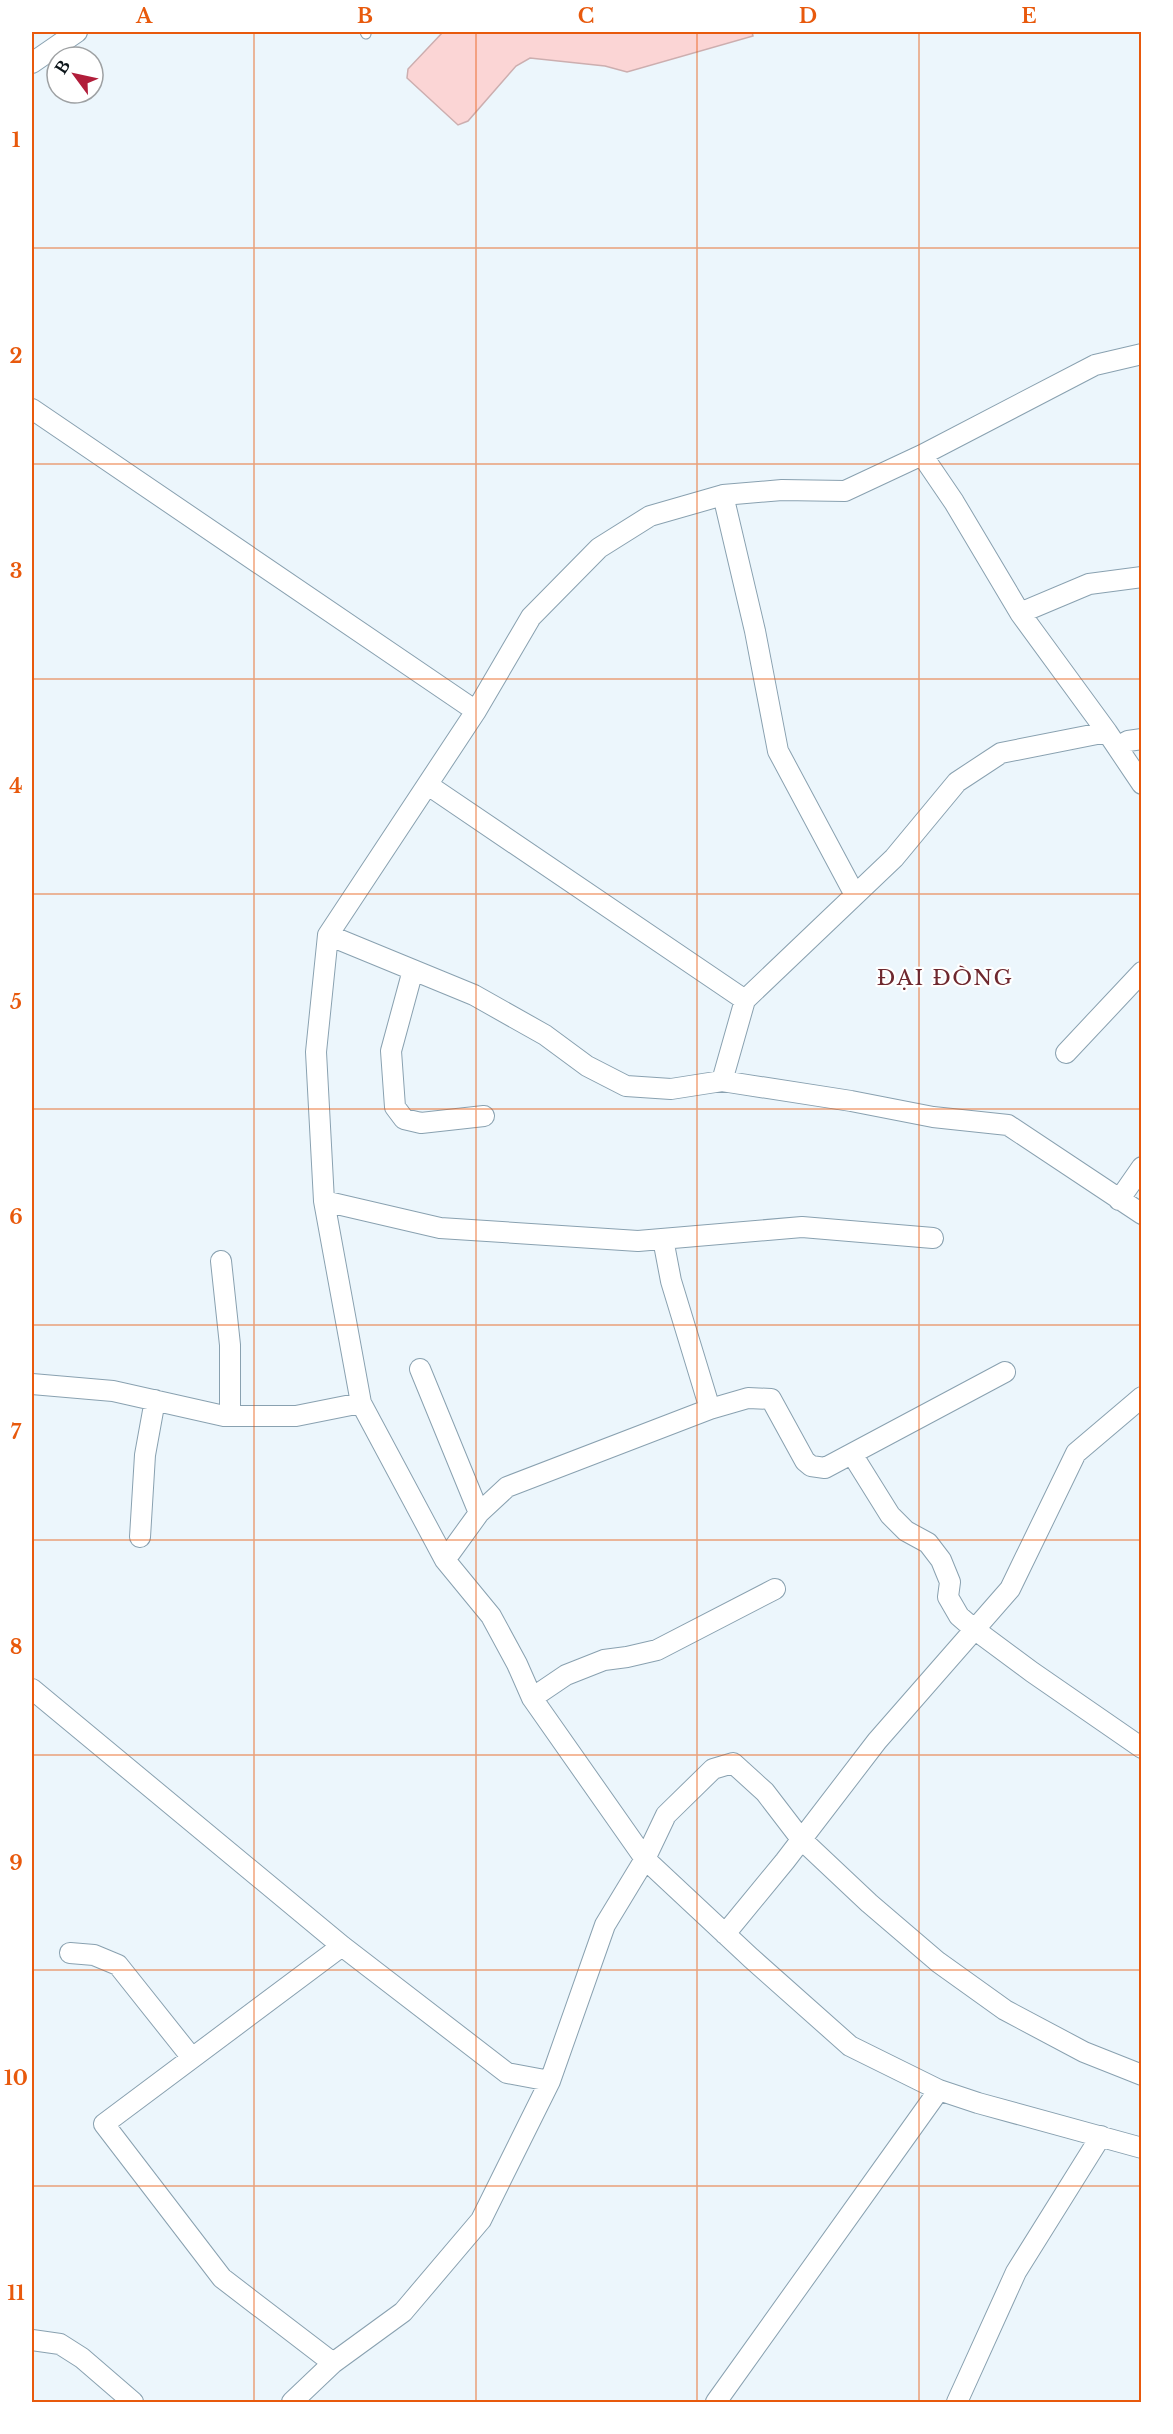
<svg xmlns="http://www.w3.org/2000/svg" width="1173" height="2434" font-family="'Libre Baskerville',serif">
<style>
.building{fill:#fbd5d5;stroke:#ccaeaf;stroke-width:1.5}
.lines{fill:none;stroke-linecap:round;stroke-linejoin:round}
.lane-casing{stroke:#89a1b0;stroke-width:11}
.street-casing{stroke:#89a1b0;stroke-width:22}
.lane{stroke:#fff;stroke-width:9}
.street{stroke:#fff;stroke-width:20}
.grid{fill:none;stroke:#e8590c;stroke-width:1.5;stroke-opacity:0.55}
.labels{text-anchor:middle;stroke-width:4.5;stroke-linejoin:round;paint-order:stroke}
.quarter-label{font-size:21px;letter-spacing:1.5px;fill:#6e282f;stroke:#fff}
.neatline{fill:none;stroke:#e8590c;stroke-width:2}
.grid-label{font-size:20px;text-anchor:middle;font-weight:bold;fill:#e8590c}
</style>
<rect width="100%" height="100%" fill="#ecf6fc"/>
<!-- building -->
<path class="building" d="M443,32H752L753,36L627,72L605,66L530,58L516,66L468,121L458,125L407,78L408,69Z"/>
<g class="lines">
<!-- lane casing -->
<g class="lane-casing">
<path id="lane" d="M365,32L366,34"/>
</g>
<!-- street casing -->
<g class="street-casing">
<path id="street" d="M32,63L77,32
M1142,354L1095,365L922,455L845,491L782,490L723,495L650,516L599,548L531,617L476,711L328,935L316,1052L324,1201L361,1403L445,1560L491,1616L517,1664L532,1698L645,1859L751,1958L850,2046L939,2090L978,2103L1142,2148
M32,409L476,711
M922,455L954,502L1020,613L1107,732L1142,784
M723,495L755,631L778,751L855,895
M1020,613L1089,584L1142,577
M1117,747L1128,741L1142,739
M428,785L745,1000
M328,935L474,995L545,1035L587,1066L626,1086L671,1089L722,1081L851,1101L933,1117L1008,1125L1142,1214
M413,970L391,1051L395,1107L404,1119L421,1123L484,1116
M1066,1053L1142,972
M722,1081L745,1000L894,858L957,782L1001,753L1107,732
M1119,1200L1142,1167
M324,1201L440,1228L638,1241L802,1227L933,1238
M663,1239L671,1281L710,1409
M221,1261L230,1345V1416
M420,1369L479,1513
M32,1384L113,1391L224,1416H296L361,1403
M852,1454L890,1515L906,1531L928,1543L941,1560L950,1582L948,1597L959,1616L974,1629L1032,1672L1142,1748
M140,1537L145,1455L155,1400
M445,1560L479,1513L507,1487L710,1409L748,1398L771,1399L805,1461L811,1466L825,1468L1005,1372
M32,1689L342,1946L507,2073L550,2081
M532,1698L566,1675L604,1660L627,1657L657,1650L775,1589
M725,1934L785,1861L877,1741L1010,1589L1076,1453L1142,1397
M70,1953L94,1955L118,1965L192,2058
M32,2340L60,2344L82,2358L133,2402
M333,2363L222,2278L104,2124L342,1946
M292,2402L333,2363L403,2312L481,2220L550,2081L605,1925L645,1859L666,1815L713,1769L733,1763L765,1792L801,1839L869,1903L938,1962L1005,2010L1084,2052L1142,2075
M716,2402L939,2090
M957,2402L1016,2272L1101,2136"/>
</g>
<!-- lane -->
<use href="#lane" class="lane"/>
<!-- street -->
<use href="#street" class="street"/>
</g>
<!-- grid -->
<path class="grid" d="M254,32V2402M476,32V2402M697,32V2402M919,32V2402M32,248H1142M32,464H1142M32,679H1142M32,894H1142M32,1109H1142M32,1325H1142M32,1540H1142M32,1755H1142M32,1970H1142M32,2186H1142"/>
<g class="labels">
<!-- quarter labels -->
<g class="quarter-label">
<text x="945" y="985">ĐẠI ĐÒNG</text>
</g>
</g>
<!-- border -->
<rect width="1173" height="2434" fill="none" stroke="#ffffff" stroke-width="66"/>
<!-- north arrow -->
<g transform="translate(75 75) rotate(303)"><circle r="28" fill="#ffffff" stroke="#9ea1a3" stroke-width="1.5"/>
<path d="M0-4.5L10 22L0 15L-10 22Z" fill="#b11d3a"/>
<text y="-9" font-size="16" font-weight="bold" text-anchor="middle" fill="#0c151a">B</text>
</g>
<rect x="33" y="33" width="1107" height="2368" class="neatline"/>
<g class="grid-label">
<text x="144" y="23">A</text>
<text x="365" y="23">B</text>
<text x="586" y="23">C</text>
<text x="808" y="23">D</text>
<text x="1029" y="23">E</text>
<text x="16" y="147">1</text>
<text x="16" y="363">2</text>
<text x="16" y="578">3</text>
<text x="16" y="793">4</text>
<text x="16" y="1009">5</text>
<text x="16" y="1224">6</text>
<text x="16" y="1439">7</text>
<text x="16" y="1654">8</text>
<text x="16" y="1870">9</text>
<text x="16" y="2085">10</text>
<text x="16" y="2300">11</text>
</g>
</svg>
